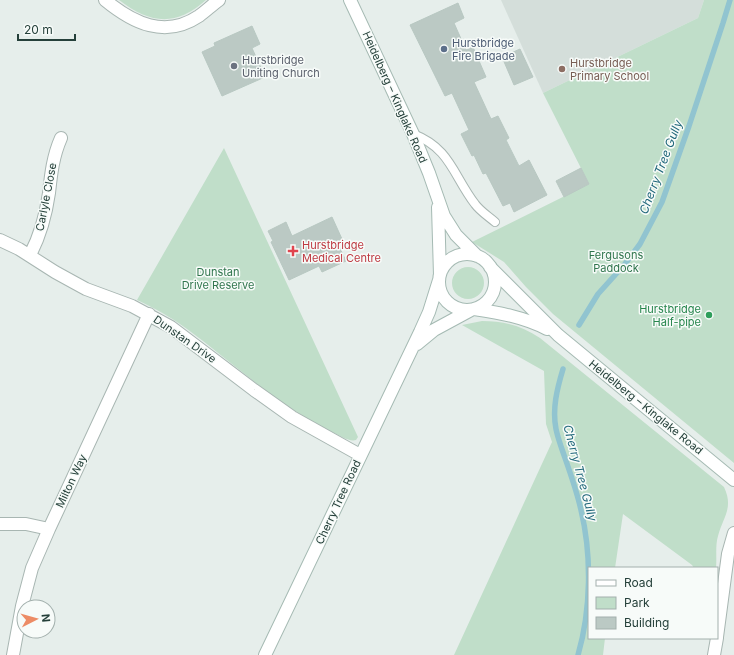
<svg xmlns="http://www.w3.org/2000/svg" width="734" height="655" font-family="Inter,sans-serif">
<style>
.built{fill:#d4deda}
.green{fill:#c0dec9}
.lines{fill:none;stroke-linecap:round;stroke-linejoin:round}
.stream{stroke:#91c4d0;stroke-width:5.5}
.building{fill:#bbc9c4;stroke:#b8c8c2}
.lane-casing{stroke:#a8b6b2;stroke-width:10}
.street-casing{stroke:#a8b6b2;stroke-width:14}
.secondary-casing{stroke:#a5bab3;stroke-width:14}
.lane{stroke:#fff;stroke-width:8}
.street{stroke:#fff;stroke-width:12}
.secondary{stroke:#fff;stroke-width:12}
.service-dot{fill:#5c6f8a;stroke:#f7fbf9;stroke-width:1.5}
.worship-dot{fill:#6b7280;stroke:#f7fbf9;stroke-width:1.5}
.education-dot{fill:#8d6e63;stroke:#f7fbf9;stroke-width:1.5}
.health-dot{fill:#e0444e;stroke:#f7fbf9;stroke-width:1.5}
.leisure-dot{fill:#2e9e5b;stroke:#f7fbf9;stroke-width:1.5}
.labels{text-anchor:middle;stroke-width:3;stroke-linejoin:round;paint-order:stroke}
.service-label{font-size:11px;fill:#4e5e75;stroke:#f7fbf9;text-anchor:start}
.worship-label{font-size:11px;fill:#5b616d;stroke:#f7fbf9;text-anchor:start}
.education-label{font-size:11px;fill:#785e54;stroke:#f7fbf9;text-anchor:start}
.street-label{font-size:11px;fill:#25403a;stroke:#f7fbf9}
.health-label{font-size:11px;fill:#be3a42;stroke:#f7fbf9;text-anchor:start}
.park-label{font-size:11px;fill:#31764e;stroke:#f7fbf9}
.leisure-label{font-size:11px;fill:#27864d;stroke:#f7fbf9;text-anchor:end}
.water-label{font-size:12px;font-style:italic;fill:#21687b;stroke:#f7fbf9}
</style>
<rect width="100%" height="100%" fill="#e6eeeb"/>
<!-- built -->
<path class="built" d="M501,0H704L698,18L543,93Z"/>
<!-- green -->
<path class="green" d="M119,0H206C176,27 150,24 119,0Z
M704,0H734V463L553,314L526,287L504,262L472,242L589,184L543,93L698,18Z
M224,148L358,437L356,440C349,442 341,436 334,433C278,406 236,365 187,329C171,317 154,308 137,300Z
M452 283a16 16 0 1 1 32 0a16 16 0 1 1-32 0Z
M482,321C504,321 522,326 540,338L724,487C734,508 723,517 718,536C715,546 717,557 716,568H694L692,565L623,514L615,568H589V638H605L603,655H454L552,442L546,424L544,371L462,325Z"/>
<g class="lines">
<!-- stream -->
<path class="stream" d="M579,325L598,294L625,264L640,244L662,202L689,126L723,23L730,0
M563,369C557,389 552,409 556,429C558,439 562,449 565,458C571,475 577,492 581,510C592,556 591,610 578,655"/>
</g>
<!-- building -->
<path class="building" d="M458,3L464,18L454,23L466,50L473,47L486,77L474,82L491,119L498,116L509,138L506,140L519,166L529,160L547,195L514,212L510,203L503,206L486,173L483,174L474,155L472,156L461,134L469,130L452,93L445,96L410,25Z
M252,26L260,44L252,48L265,77L222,96L202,52L215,46L214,43Z
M520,49L533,77L514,85L502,57Z
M581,168L589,184L564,197L556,181Z
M332,217L342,239L337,242L346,261L322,272L319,266L289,280L271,242L273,241L268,231L286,222L292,236Z"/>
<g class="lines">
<!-- lane casing -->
<g class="lane-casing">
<path id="lane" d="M413,134C450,148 453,175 475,204C480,211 488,216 495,222"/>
</g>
<!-- street casing -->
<g class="street-casing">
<path id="street" d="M105,0C133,23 165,39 199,16C206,11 212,5 219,0
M0,240L19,249L55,272L75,283L86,289L132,306L171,327L254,390L292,417L360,455
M30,255C40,236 46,214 49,193C51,174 53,156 61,138
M0,524H26L49,529
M717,637L728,554L734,533
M13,655L22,606L32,568L49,529L149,314
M714,655L717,638"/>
</g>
<!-- secondary casing -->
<g class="secondary-casing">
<path id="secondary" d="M350,0L413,134L429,173L444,216L456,235L477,256
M438,207L440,275
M439 282a28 28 0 1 1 56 0a28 28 0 1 1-56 0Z
M490,267L558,335L734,480
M474,309C500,313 524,317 547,329
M417,344L434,330L471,310
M265,655L420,332L429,312L439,280"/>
</g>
<!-- lane -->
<use href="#lane" class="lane"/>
<!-- street -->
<use href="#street" class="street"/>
<!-- secondary -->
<use href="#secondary" class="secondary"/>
</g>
<!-- markers -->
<circle class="service-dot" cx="444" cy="49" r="4"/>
<circle class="worship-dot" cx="234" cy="66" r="4"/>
<circle class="education-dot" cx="562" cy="69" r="4"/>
<path class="health-dot" d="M291 245h4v4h4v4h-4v4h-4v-4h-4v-4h4z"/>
<circle class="leisure-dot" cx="709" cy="315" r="4"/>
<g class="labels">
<!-- service labels -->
<g class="service-label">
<text x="452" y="47">Hurstbridge<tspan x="452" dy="13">Fire Brigade</tspan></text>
</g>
<!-- worship labels -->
<g class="worship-label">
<text x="242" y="64">Hurstbridge<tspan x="242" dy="13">Uniting Church</tspan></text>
</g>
<!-- education labels -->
<g class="education-label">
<text x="570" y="67">Hurstbridge<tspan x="570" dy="13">Primary School</tspan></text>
</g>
<!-- street labels -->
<g class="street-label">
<text transform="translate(395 97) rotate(66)" y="4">Heidelberg – Kinglake Road</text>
<text transform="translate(46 197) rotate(-79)" y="4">Carlyle Close</text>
<text transform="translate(185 339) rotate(35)" y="4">Dunstan Drive</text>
<text transform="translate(646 407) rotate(39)" y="4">Heidelberg – Kinglake Road</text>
<text transform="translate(71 481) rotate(-65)" y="4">Milton Way</text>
<text transform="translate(338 502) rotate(-65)" y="4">Cherry Tree Road</text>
</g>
<!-- health labels -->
<g class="health-label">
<text x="302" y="249">Hurstbridge<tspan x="302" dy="13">Medical Centre</tspan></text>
</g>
<!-- park labels -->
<g class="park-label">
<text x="616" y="259">Fergusons<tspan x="616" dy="13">Paddock</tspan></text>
<text x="218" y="276">Dunstan<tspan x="218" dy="13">Drive Reserve</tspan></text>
</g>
<!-- leisure labels -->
<g class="leisure-label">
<text x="701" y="313">Hurstbridge<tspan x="701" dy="13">Half-pipe</tspan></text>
</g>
<!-- water labels -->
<g class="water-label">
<text transform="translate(661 167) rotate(-69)" y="4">Cherry Tree Gully</text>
<text transform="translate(580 473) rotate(75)" y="4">Cherry Tree Gully</text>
</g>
</g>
<!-- legend -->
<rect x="588" y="567" width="130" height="72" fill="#f7fbf9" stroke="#a3b0ad"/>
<rect x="596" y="580" width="20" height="6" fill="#ffffff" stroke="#a3b0ad"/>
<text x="624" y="587" font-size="12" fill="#25403a">Road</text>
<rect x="596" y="597" width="20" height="12" fill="#c0dec9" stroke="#a3b0ad"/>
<text x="624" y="607" font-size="12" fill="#25403a">Park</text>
<rect x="596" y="617" width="20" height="12" fill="#bbc9c4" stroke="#a3b0ad"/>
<text x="624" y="627" font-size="12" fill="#25403a">Building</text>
<!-- north arrow -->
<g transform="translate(36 619) rotate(84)"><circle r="19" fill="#f7fbf9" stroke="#a3b0ad"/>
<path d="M0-3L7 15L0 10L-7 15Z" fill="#ed8c66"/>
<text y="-6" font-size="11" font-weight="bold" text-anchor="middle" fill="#25403a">N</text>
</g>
<!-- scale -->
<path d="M18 34v6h57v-6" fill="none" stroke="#25403a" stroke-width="2"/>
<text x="24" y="34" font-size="12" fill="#25403a" stroke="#f7fbf9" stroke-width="3" paint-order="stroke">20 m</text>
</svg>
